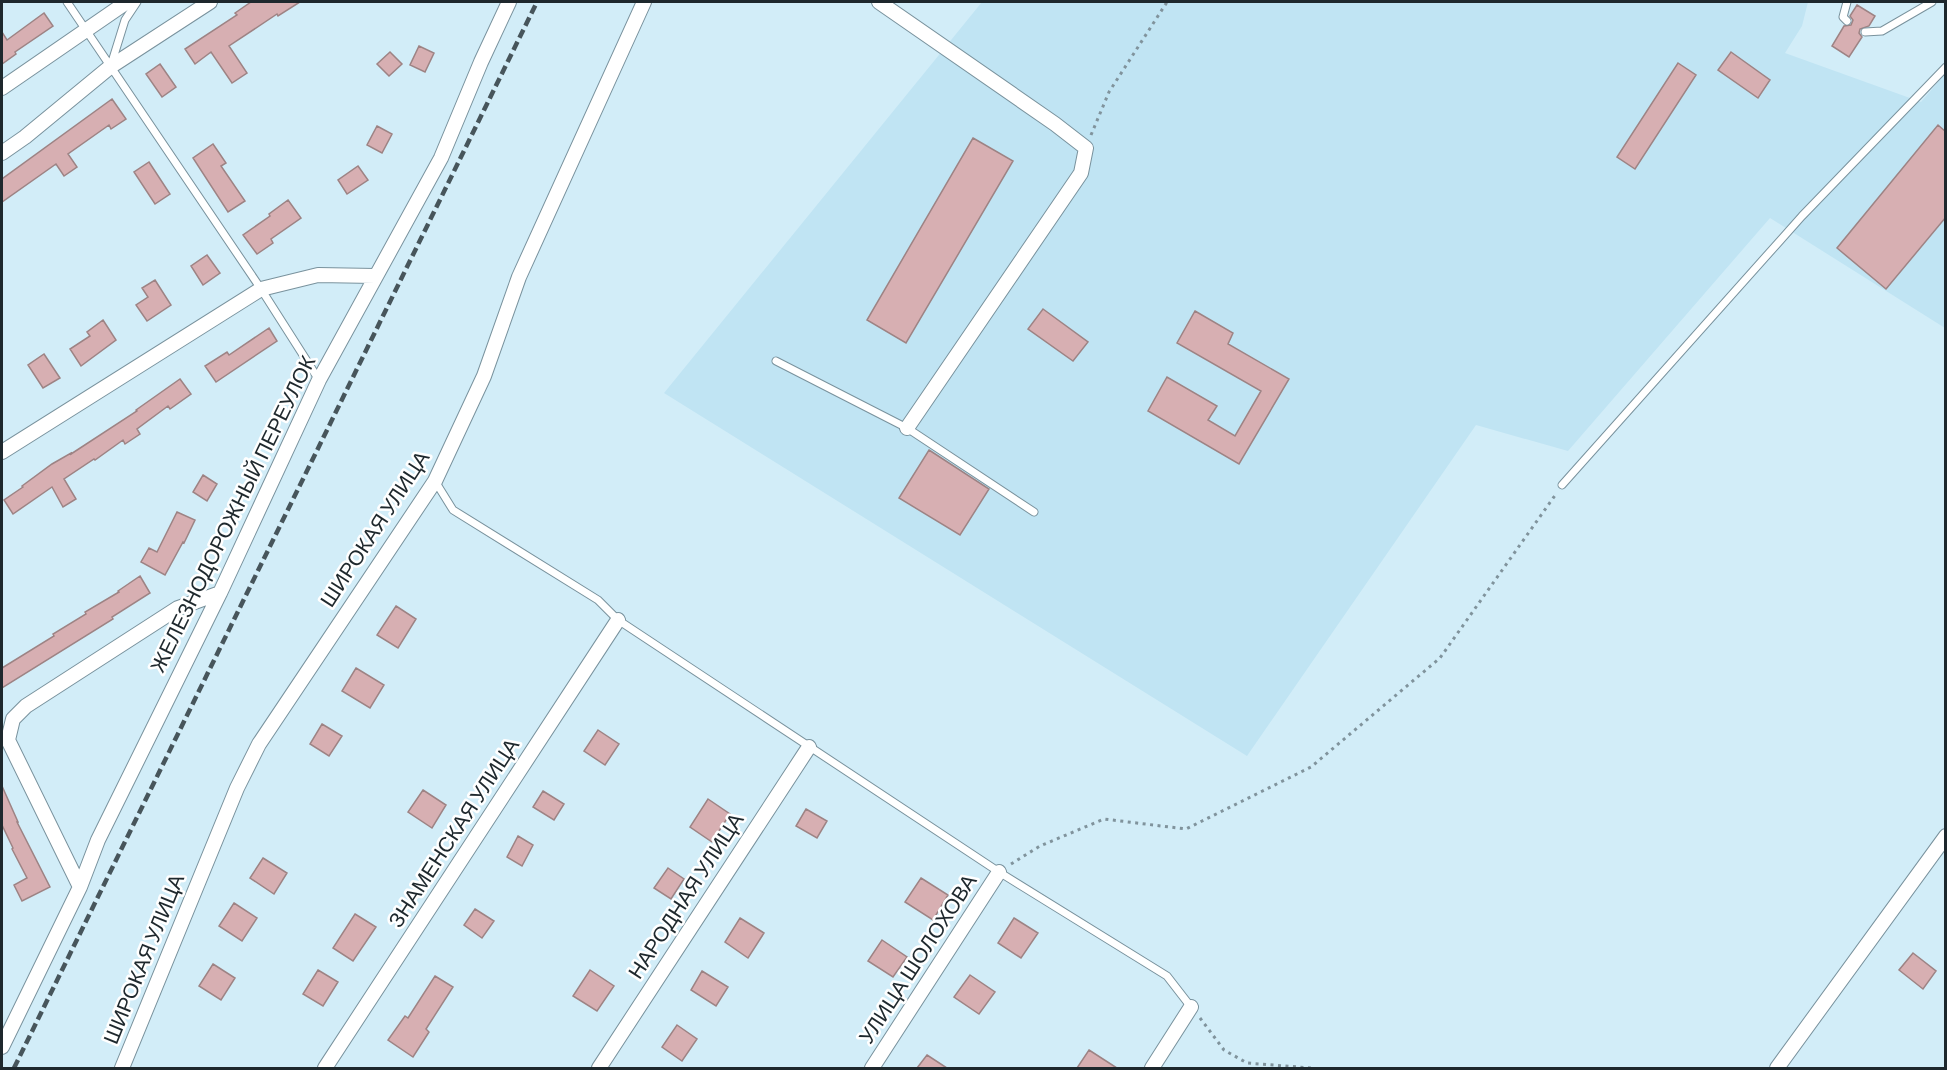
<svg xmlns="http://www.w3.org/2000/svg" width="1947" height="1070" font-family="Barlow,sans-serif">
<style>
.built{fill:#c0e4f3}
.building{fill:#d7afb2;stroke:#9d8384;stroke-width:1.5}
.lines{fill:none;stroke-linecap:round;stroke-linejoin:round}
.lane-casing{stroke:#79929d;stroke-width:9}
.street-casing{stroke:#79929d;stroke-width:16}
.path{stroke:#80939c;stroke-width:3;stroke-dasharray:3 4.5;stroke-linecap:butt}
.lane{stroke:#fff;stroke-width:7}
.street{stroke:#fff;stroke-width:14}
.rail{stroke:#47555b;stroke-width:4.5;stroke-dasharray:9 4.5;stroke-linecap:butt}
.labels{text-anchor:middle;stroke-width:5;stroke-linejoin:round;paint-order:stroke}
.street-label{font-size:21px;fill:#1e282d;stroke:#fff}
</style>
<rect width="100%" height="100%" fill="#d2edf8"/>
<!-- built -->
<path class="built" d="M982,2H1808L1802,26L1785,53L1921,102L1945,74V328L1770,218L1568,451L1476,425L1247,756L664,393Z"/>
<!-- building -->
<path class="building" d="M251,2H300L278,16L277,14L229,46L247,73L232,83L211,52L195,64L185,49L237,15L235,13Z
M1857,5L1875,16L1869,26L1860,29L1859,33L1862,37L1849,57L1832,46L1844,26L1851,25L1853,20L1850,16Z
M44,13L53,26L15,52L16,54L2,64V32L7,40Z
M419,46L434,53L425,72L410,65Z
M390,52L402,64L389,76L377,64Z
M1731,52L1770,80L1758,98L1718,70Z
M1678,63L1696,75L1635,169L1617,157Z
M160,64L176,87L162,97L146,74Z
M112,99L126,119L111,129L109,125L68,154L77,167L64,176L56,164L2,202V179Z
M1938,125L1946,132V217L1886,289L1837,248Z
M377,126L392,134L382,153L367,145Z
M973,138L1013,161L906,343L867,320Z
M213,144L226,163L221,166L245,201L228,212L193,158Z
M149,162L170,194L155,204L134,172Z
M358,166L368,180L347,194L338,180Z
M288,200L301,218L271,239L273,243L257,254L243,235L270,216L269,214Z
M207,255L220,273L203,285L191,266Z
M155,280L171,305L147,321L136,305L148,297L142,288Z
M1043,309L1088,342L1073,361L1028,329Z
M1195,311L1233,333L1228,344L1289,379L1239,464L1148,411L1167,377L1217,406L1208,420L1235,436L1261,391L1177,343Z
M103,320L116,340L81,366L70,349L90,336L87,332Z
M269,328L277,341L216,382L205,366L227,352L229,355Z
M44,354L60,378L43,388L28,365Z
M180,379L191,394L170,409L168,406L137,429L140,434L125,444L123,440L95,460L94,459L64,479L76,499L63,507L52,487L13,514L4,500L23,487L22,486L52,464L71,453V454L137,411L136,410Z
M929,450L989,489L960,535L899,498Z
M203,475L217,484L207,501L193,492Z
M177,512L195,520L184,543L183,542L165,575L141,562L149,548L157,552Z
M140,576L150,593L112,617L113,619L2,688V668L54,636L53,634L86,614L85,612L119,592L118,591Z
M396,606L416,619L398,648L377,635Z
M356,668L384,685L370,708L342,691Z
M322,724L342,736L329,756L310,744Z
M598,730L619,744L605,765L584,751Z
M2,786L18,822H17L50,887L22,901L14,885L27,878L12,849L13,848L2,825Z
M423,790L446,805L432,828L408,812Z
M543,791L564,804L554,820L533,807Z
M708,799L730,814L712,842L690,827Z
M806,809L827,821L817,838L796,826Z
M518,836L533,845L522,866L507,857Z
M263,858L287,873L274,894L250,878Z
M668,868L684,879L671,899L654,888Z
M921,878L948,895L933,920L905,902Z
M234,903L257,918L242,941L219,926Z
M475,909L494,921L482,938L464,925Z
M355,914L376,927L353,961L333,948Z
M740,918L764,933L748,958L725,942Z
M1014,918L1038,933L1021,958L998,943Z
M882,940L907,957L893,977L868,961Z
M1913,953L1936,971L1923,989L1899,970Z
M213,964L235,978L221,1000L199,986Z
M318,970L338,982L323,1006L303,994Z
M590,970L614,986L597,1011L573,996Z
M702,971L728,987L716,1006L691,990Z
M970,975L995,992L979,1014L954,997Z
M435,976L453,987L426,1029L429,1032L413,1057L388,1040L405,1016L408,1018Z
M677,1025L697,1039L682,1061L662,1047Z
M1089,1050L1117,1068H1077Z
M927,1055L947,1068H917Z"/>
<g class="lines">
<!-- lane casing -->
<g class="lane-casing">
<path id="lane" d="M67,2L261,289L319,380
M1847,2L1843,17L1847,21
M1865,32L1882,31L1932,2
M111,65L125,20L137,2
M776,361L907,428L1034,512
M435,481L453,510L598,600L618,620L999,872L1167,976L1191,1007
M1562,485L1802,216L1946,67"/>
</g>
<!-- street casing -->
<g class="street-casing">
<path id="street" d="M879,2L1055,124L1086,148L1081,173L907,428
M2,88L127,2
M2,153L25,137L110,67L210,2
M2,452L261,289L318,275L375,276
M80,887L8,740L13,719L26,706L178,608L220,593
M2,1047L80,887L98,840L220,593L319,380L441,158L481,62L509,2
M122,1068L237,788L259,744L435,481L484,376L519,277L644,2
M325,1068L618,620
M599,1068L809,747
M872,1068L999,872
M1152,1068L1191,1007
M1777,1068L1946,836"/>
</g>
<!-- path -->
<path class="path" d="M1091,135L1109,92L1167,2
M1011,864L1040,846L1104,819L1186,829L1311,767L1440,658L1556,494
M1200,1018L1224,1050L1247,1063L1311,1068"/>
<!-- lane -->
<use href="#lane" class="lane"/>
<!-- street -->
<use href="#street" class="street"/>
<!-- rail -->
<path class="rail" d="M14,1068L537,2"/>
</g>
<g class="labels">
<!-- street labels -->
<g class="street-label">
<text transform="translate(233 514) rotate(-64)" y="7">ЖЕЛЕЗНОДОРОЖНЫЙ ПЕРЕУЛОК</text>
<text transform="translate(375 529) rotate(-57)" y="7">ШИРОКАЯ УЛИЦА</text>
<text transform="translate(454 833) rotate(-57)" y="7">ЗНАМЕНСКАЯ УЛИЦА</text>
<text transform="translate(686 896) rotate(-57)" y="7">НАРОДНАЯ УЛИЦА</text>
<text transform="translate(144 959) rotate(-68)" y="7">ШИРОКАЯ УЛИЦА</text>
<text transform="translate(918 959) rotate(-57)" y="7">УЛИЦА ШОЛОХОВА</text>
</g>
</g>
<!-- border -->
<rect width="1947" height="1070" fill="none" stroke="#1e282d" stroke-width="6"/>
</svg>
